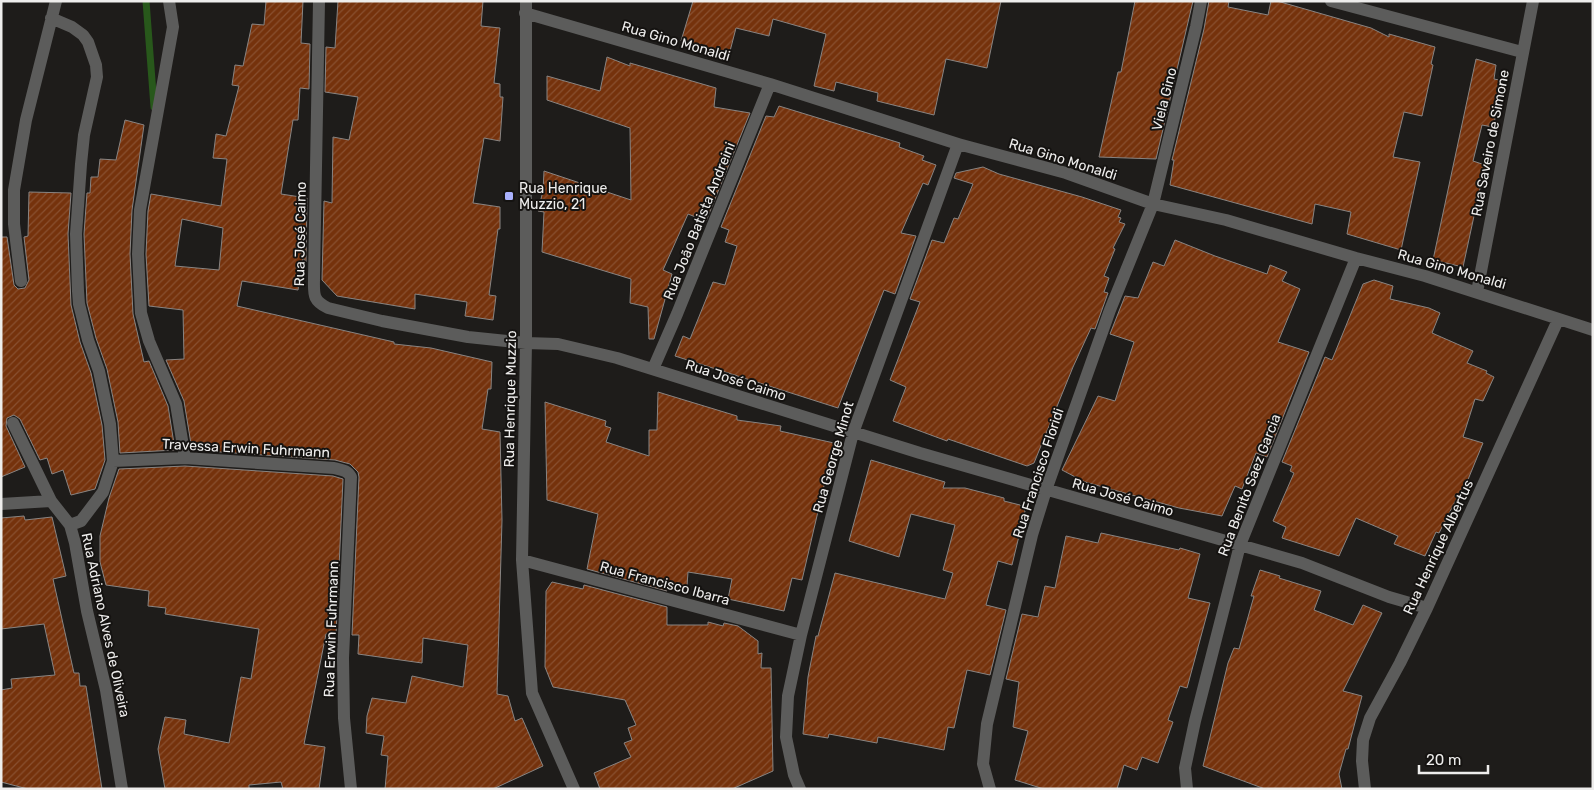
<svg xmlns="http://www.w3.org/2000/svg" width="1594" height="790" font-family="Rubik,sans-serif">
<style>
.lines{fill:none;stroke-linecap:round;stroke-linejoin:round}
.stream{stroke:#28581b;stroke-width:7}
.building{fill:url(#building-hatch);stroke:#888482;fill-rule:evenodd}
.minor{stroke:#5c5c5b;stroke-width:12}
.poi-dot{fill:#a9b0fc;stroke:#151311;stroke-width:2}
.labels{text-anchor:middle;stroke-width:4;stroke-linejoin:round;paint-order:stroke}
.street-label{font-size:14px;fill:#eeedec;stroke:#151311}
.poi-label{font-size:14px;fill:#eeedec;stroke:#151311;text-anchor:start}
</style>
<defs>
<pattern id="building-hatch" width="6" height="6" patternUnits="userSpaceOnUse" patternTransform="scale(1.25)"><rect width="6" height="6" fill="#75320c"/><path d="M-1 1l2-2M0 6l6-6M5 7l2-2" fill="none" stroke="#895030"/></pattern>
</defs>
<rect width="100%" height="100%" fill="#1e1c1a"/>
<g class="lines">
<!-- stream -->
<path class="stream" d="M146,1L154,107"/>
</g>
<!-- building -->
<path class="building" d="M266,1H303L301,43L310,44L309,89L300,88L298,120H293L281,194L307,198L306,262L303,258L298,290L242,281L237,306L394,342V344L431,348L492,362L491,389H488L482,429L500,432L502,520L497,694L508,696L515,721L522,718L543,766L493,789H385L388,756L381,755L384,736L366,733L367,716L372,698L406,703L412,676L463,687L468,645L423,638L422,663L358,654L359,635H352L359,477L358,472L350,464L335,460L192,450L184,401L166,360L184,359L183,310L149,306L146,254L148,211L151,194L221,206L227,159L213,158L216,134L226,136L239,86L232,85L235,65L243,66L252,24L264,25ZM182,219L223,228L219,270L175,266Z
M338,1H483L481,26L500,28L494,83L500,84V97H503L500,141L484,138L473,203L500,207V229H498L489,295L496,296L493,320L465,316L467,302L415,294V309L337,296L322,280L324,201L332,203L333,137L349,140L358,97L325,92L326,47L335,48Z
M693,1H1001L987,68L946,59L934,115L877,101L878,93L836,82L834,91L814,86L826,34L773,19L769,36L736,28L729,55L681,41Z
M1135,1H1193L1156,159L1099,157L1118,72H1121Z
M1209,1H1229L1228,7L1268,15L1271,1H1277L1371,28L1389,37V34L1435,47L1431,64L1433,65L1422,116L1404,112L1393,157L1420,162L1401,250L1347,234L1351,212L1315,204L1312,224L1170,185L1174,160H1172L1204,29Z
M607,57L630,66V63L716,88L714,107L750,113L706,221L688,214L663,270L672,274L654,339H649L648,307L630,303L631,279L542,252L544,212L538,211L543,191L544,171L631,200L630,128L547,100V76L600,91Z
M1476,59L1496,65L1494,79L1504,81L1493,127L1482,125L1473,161L1485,165L1463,267L1433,260Z
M779,106L900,143L899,147L924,156L922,160L936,165L928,185L923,183L901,233L916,236L895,294L884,290L838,408L675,356L683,336L690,339L713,282L725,285L737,246L725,242L729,230L721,227L766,116L774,117Z
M125,120L144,125L132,210L130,254L133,314L144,362L149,361L168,406L175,450L120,453L118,422L107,369L96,338L87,303L84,234L87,193H90L91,177H98L100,159L116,160Z
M983,167L999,174L1082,197L1121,210L1118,217L1121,218L1119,222L1125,224L1113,248L1115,249L1104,276L1109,278L1104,292L1108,293L1095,329L1091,328L1073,367L1034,463L1027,466L948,439L947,441L893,421L906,387L890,380L920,302L910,299L932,240L944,243L954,218L958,219L973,184L954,178L956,173Z
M29,192L71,193L68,234L71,305L80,342L91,373L102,425L105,460L95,489L71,495L63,470L52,474L47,458L40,460L20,419L14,415L7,418L6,426L25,467L1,477V237H7L14,285L18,289L25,288L29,280L24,237L28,236Z
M1175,240L1215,256L1267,274L1270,265L1287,272L1282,281L1300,289L1278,342L1309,352L1267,457L1256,453L1242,489L1235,486L1222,516L1179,508L1085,482L1062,470L1098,396L1115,401L1134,342L1110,334L1125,296L1138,298L1153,262L1164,266Z
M1374,280L1393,286L1390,299L1429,308L1440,313L1432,333L1473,351L1467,363L1487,371L1486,373L1494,377L1483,401L1475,399L1463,437L1483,443L1460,499L1457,498L1439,533L1436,532L1425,556L1394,544L1398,536L1356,518L1339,556L1282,538L1286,527L1273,521L1294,473L1290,471L1292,466L1282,462L1325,357L1332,360L1363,284Z
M658,392L737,416V420L781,426L780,431L834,443L802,580L792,578L784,611L728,599L732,579L688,572L687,586L667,582V591L587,569L598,514L547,500L545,402L606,421L605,426L611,428L606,442L649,456V430H657Z
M871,460L945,482L943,488H965L1004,498V501L1020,505L1025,511L1012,565L998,561L986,605L1006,610L990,675L967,670L954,728L948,727L944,750L878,737L877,743L829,734L828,738L803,734L808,677L816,636H818L835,573L945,599L953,573L943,570L955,525L911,514L899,557L849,541Z
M185,466L333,476L343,479L336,634H326L304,744L325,747L319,789H283L281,782L249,785V789H165L158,749L165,717L186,720L184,734L229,743L241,677L251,679L259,629L165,614L166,608L148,606L149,591L106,585L100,562V536L109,498L119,469Z
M24,516L25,520L52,517L66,576L53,579L74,673H79L80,686H86L102,789H28L1,782V690L12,688L11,679L55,675L44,624L1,629V518Z
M1101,533L1179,550L1180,548L1200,554L1188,598L1210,603L1187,688L1180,686L1168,720L1173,722L1158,763L1142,757L1137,770L1124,765L1117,789H1044L1015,780L1028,731L1013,727L1019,682L1006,679L1022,614L1038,617L1045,586L1055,588L1066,536L1098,543Z
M1260,570L1280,576L1279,578L1321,591L1314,610L1353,625L1363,605L1382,613L1343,691L1362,696L1348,749H1346L1339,774L1342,789H1265L1203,766L1228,663L1234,648L1239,649L1254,596H1251Z
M552,582L583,589L584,585L667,607V625H708V622L723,626L724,623L738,626L758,641V654L762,653L761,668H771L773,771L732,789H600L594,773L631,757L624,743L632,740L628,728L636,725L625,700L553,687L545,667L546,591Z"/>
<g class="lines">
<!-- minor -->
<path class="minor" d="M169,1L173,27L140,210L138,254L141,313L149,341L176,404L185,458
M319,1L314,278C314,294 312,300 328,308L382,321L468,337L526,343L558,344L617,358L920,453L1302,563L1389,597L1427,608
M526,1V343L522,560L532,693L574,789
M1331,1L1522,52
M525,13L770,84L958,144L1066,173L1153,204L1226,220L1356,258L1425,276L1593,330
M51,18L72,27L83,35L88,42L96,65L97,77L84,135L81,164L76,234L78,291L79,304L88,340L99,371L110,424L113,461L103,492L81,521L70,525
M21,281L14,224V190L26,120L56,1
M1477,292L1533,1
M653,369L677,314L770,84
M13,423L51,501L70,525L75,543L87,611L106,690L122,789
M113,461L185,458L334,468C342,470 347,470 351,477L343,658L344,718L351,789
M1,504L51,501
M522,560L801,635
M800,789L794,775L786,737L788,696L801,635L853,433L958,144
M990,789L983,764L987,724L1032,535L1046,490L1110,310L1153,204L1196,27L1201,1
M1187,789L1185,768L1195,721L1240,545L1356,258
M1365,789L1362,761L1363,740L1370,718L1400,663L1427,608L1558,320"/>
</g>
<!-- markers -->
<rect class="poi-dot" x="504" y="191" width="10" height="10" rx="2.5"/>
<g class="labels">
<!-- street labels -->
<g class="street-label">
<text transform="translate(676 41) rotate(16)" y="5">Rua Gino Monaldi</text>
<text transform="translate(1164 99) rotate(-76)" y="5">Viela Gino</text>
<text transform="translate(1490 143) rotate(-79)" y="5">Rua Saveiro de Simone</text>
<text transform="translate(1063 159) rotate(17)" y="5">Rua Gino Monaldi</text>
<text transform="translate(699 221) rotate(-68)" y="5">Rua João Batista Andreini</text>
<text transform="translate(300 234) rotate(-89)" y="5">Rua José Caimo</text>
<text transform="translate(1452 269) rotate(16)" y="5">Rua Gino Monaldi</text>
<text transform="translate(736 380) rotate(18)" y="5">Rua José Caimo</text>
<text transform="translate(510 399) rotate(-89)" y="5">Rua Henrique Muzzio</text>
<text transform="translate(246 448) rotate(3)" y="5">Travessa Erwin Fuhrmann</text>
<text transform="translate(833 457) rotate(-74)" y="5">Rua George Minot</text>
<text transform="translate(1038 473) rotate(-72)" y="5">Rua Francisco Floridi</text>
<text transform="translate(1249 485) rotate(-69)" y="5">Rua Benito Saez Garcia</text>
<text transform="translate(1123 497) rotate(16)" y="5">Rua José Caimo</text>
<text transform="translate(1438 547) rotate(-65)" y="5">Rua Henrique Albertus</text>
<text transform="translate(665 583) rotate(15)" y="5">Rua Francisco Ibarra</text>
<text transform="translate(106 625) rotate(78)" y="5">Rua Adriano Alves de Oliveira</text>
<text transform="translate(331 629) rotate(-88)" y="5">Rua Erwin Fuhrmann</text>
</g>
<!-- poi labels -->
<g class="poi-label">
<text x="519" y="193">Rua Henrique<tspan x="519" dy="16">Muzzio, 21</tspan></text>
</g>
</g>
<!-- border -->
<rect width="1594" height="790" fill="none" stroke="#eeedec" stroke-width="5"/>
<!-- scale -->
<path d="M1419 765v8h69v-8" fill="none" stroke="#eeedec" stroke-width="2.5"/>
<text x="1426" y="765" font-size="15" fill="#eeedec" stroke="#151311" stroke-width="4" paint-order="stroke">20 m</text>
</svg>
